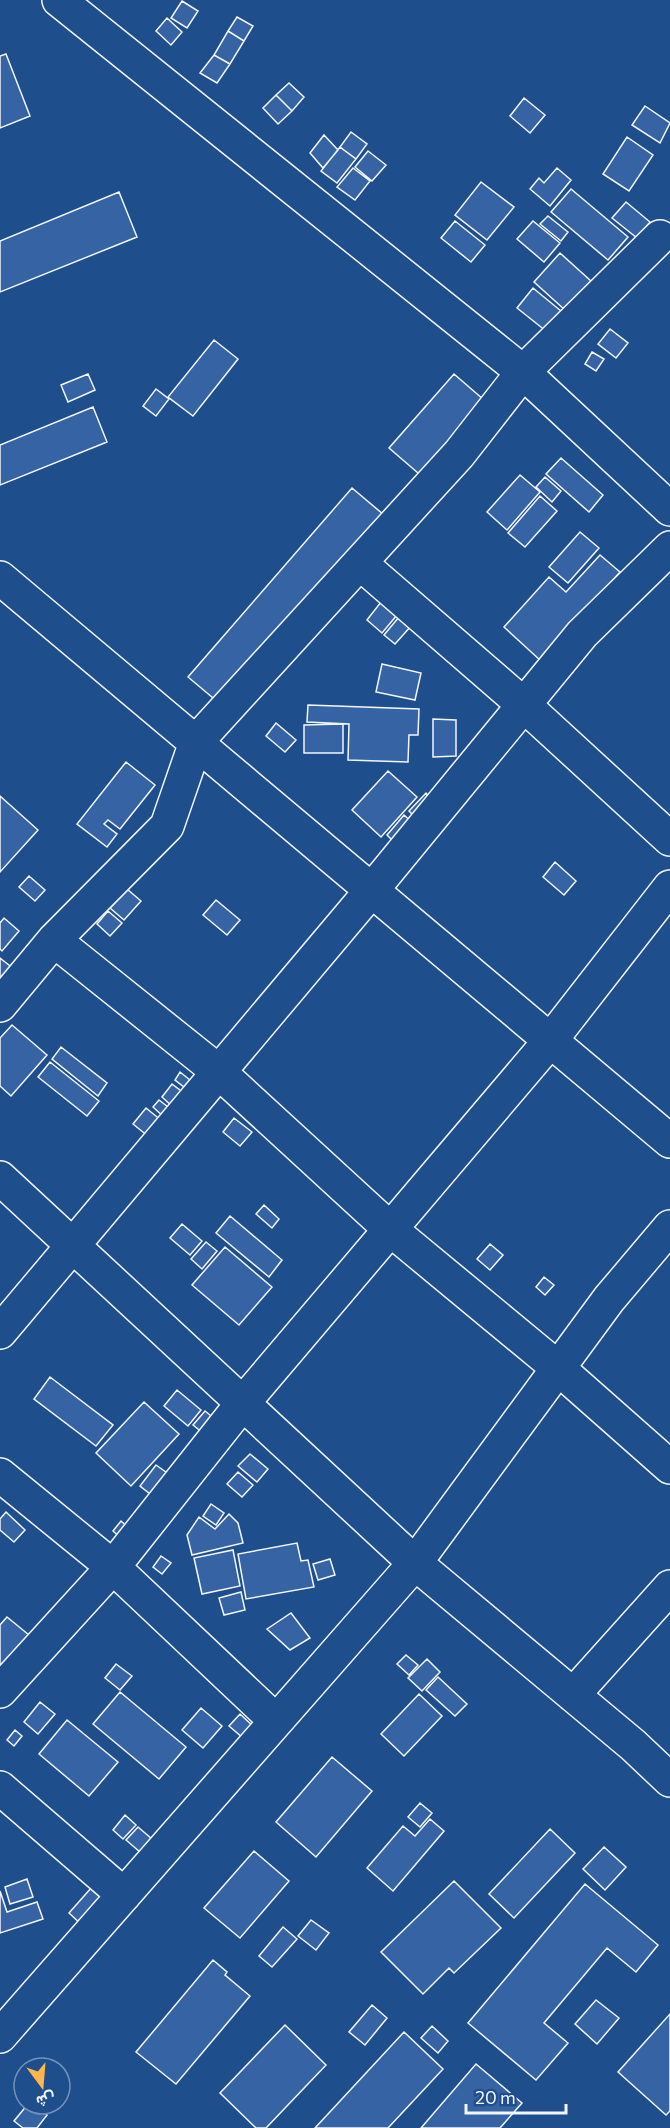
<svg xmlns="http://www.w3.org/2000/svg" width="670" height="2128" font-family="Commissioner,Vazirmatn,sans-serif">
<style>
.building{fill:#3563a3;stroke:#f2f6ff;stroke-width:1.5}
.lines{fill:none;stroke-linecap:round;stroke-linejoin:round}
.minor-casing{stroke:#f2f6ff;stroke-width:36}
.minor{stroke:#1f4e8c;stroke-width:33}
</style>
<rect width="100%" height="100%" fill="#1f4e8c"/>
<!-- building -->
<path class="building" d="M182,1L198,11L187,28L171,18Z
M237,17L253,26L244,41L228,31Z
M167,18L182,32L171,45L156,31Z
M228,31L244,41L230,64L214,55Z
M6,54L30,116L0,128V56Z
M214,55L230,64L217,83L200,73Z
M289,83L304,97L292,111L276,95Z
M276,95L292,111L278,124L263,108Z
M524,98L545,115L530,133L510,116Z
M645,106L670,123L660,143L632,125Z
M351,132L367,144L356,159L340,147Z
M324,135L338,150L323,168L310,153Z
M627,137L653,155L629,191L603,174Z
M340,147L356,159L337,183L321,171Z
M368,151L386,165L372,181L355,167Z
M353,168L370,181L355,200L337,187Z
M557,168L571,180L550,206L530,189L539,178L544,183Z
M481,182L514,207L487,240L455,215Z
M571,189L628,237L608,260L551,212Z
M119,192L137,237L0,292V241Z
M626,202L650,222L637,238L612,218Z
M548,216L568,232L561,241L540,224Z
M455,221L485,245L471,262L441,238Z
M533,221L560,243L544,262L517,239Z
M560,253L591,281L565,310L534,282Z
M533,288L561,311L546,331L517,308Z
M610,329L628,343L616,358L598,344Z
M214,340L238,359L193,416L168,397Z
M592,352L604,359L596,371L585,364Z
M88,374L95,390L68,402L61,385Z
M454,374L491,406L425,479L389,448Z
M156,389L169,399L156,416L143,406Z
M93,407L107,442L0,485V445Z
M561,458L603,495L589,512L546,474Z
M520,475L540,492L507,530L487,512Z
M545,477L561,491L552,502L536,487Z
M352,488L390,520L225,708L188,677Z
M540,496L557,511L525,547L508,533Z
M580,532L599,548L568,583L549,567Z
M600,555L620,572L541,661L504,627L549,577L566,592Z
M381,602L397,615L382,633L367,620Z
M399,617L411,626L395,644L384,635Z
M382,664L421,673L415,700L376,692Z
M308,705L419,709L418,735H409L408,762L348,760L349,724L307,722Z
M433,719L456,720V756L433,757Z
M276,723L296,740L285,752L266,736Z
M343,724V753H304V725Z
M126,762L155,785L120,829L108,820L104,824L117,834L107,847L77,824Z
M388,771L417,797L381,837L352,810Z
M426,793L435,802L418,820L409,811Z
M0,796L38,830L0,872Z
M404,815L415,825L397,845L387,835Z
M555,862L576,881L564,895L543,877Z
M29,876L45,890L35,901L19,887Z
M127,889L141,901L124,920L110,908Z
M216,900L240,920L227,935L203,915Z
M108,911L122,923L110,936L97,924Z
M4,918L19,931L2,951L0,949V923Z
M0,958L14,969L0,984Z
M12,1025L47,1055L11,1096L0,1086V1038Z
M61,1047L107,1083L98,1096L52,1059Z
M50,1062L99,1101L87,1116L38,1077Z
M180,1072L190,1080L184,1087L175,1080Z
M172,1084L185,1094L174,1108L162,1097Z
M159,1100L172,1110L165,1118L153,1107Z
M146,1108L162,1121L149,1137L133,1124Z
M234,1118L252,1132L240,1146L223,1132Z
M264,1205L279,1219L272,1228L256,1214Z
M230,1216L282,1260L269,1277L216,1233Z
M182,1224L202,1241L190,1255L170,1238Z
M206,1242L217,1251L202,1269L191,1259Z
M490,1244L503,1255L490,1270L477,1259Z
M225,1247L272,1287L239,1325L192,1285Z
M544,1277L554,1285L545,1295L536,1287Z
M50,1377L113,1425L96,1446L34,1399Z
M177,1390L201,1410L188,1426L164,1406Z
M144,1402L179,1434L131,1486L96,1453Z
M205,1411L221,1424L209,1438L193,1425Z
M250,1454L268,1469L257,1482L238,1466Z
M156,1465L170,1475L154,1497L140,1486Z
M238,1472L253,1485L242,1497L227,1484Z
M211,1504L224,1513L216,1525L203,1516Z
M6,1512L25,1530L14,1542L0,1530V1519Z
M229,1514L238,1523L243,1543L192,1555L187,1535L199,1517L215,1529Z
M121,1521L132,1531L123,1540L113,1531Z
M297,1543L301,1561L308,1560L314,1587L246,1599L238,1554Z
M233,1550L240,1586L202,1594L194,1558Z
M161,1556L171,1563L162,1574L153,1567Z
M330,1559L335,1575L318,1580L313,1564Z
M241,1592L245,1610L224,1615L219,1598Z
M291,1613L310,1638L290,1650L267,1629Z
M7,1617L29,1635L0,1668V1625Z
M406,1655L418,1665L409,1675L397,1664Z
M427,1659L440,1672L422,1691L408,1678Z
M116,1664L132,1676L120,1690L105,1678Z
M438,1677L467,1704L455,1716L426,1690Z
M120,1692L186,1747L159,1779L93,1724Z
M419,1694L442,1716L404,1756L381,1734Z
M40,1702L55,1714L38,1734L24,1722Z
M201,1708L222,1726L203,1748L182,1730Z
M240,1714L253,1726L243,1738L229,1726Z
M67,1720L118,1762L89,1796L39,1754Z
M15,1730L22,1736L14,1746L7,1740Z
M332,1757L372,1791L316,1857L276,1822Z
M420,1803L432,1813L420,1827L408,1817Z
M125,1815L136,1825L123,1839L113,1830Z
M430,1819L444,1831L393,1891L367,1868L403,1826L415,1836Z
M138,1827L152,1839L140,1852L126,1840Z
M550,1829L575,1853L514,1918L489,1894Z
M604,1847L626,1867L605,1890L583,1869Z
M254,1851L289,1881L240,1938L204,1908Z
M27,1879L33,1897L10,1904L5,1887Z
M454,1881L501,1928L454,1973L449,1968L423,1994L381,1952Z
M585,1884L658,1945L636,1972L607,1948L544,2023L568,2043L536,2080L468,2023Z
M92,1887L107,1899L83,1926L69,1913Z
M0,1891L7,1912L37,1902L43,1919L0,1933Z
M311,1920L329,1933L316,1950L298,1936Z
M283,1927L297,1939L272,1967L259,1956Z
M213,1960L227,1972L225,1975L250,1996L176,2084L136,2052Z
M596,2000L619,2018L597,2044L575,2024Z
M372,2005L387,2018L365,2045L349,2032Z
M670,2014V2111L666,2115L618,2072Z
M285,2025L326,2065L266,2128H256L220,2093Z
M432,2026L448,2041L438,2053L421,2038Z
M404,2032L443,2069L388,2128H315Z
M476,2064L522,2103L500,2128H421Z
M28,2104H34L47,2115L37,2128H23L14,2121Z"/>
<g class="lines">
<!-- minor casing -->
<g class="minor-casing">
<path id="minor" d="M59,0L523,372L670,509
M360,563L524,705L670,839
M0,578L670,1141
M54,940L219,1072L390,1229L558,1368L670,1467
M0,1005L54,940L167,826L196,742L459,454L523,372L660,237
M0,1178L415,1563L633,1745L670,1780
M0,1332L371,891L582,634L670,548
M0,1475L113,1567L276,1721
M0,1691L113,1567L242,1404L550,1041L670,887
M573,1695L670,1587
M0,1788L124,1895
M0,2036L415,1563L609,1299L670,1227"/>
</g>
<!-- minor -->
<use href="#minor" class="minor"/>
</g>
<!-- north arrow -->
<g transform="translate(42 2086) rotate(164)"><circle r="28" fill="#1f4e8c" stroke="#7391ba" stroke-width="1.5"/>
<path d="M0-4.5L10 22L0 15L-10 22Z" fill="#ffb74d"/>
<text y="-9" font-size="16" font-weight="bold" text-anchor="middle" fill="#f2f6ff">ش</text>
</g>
<!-- scale -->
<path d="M466 2104v9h100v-9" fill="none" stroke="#f2f6ff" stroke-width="3"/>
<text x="475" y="2104" font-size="18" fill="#f2f6ff" stroke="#1f4e8c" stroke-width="4.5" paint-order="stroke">20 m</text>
</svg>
